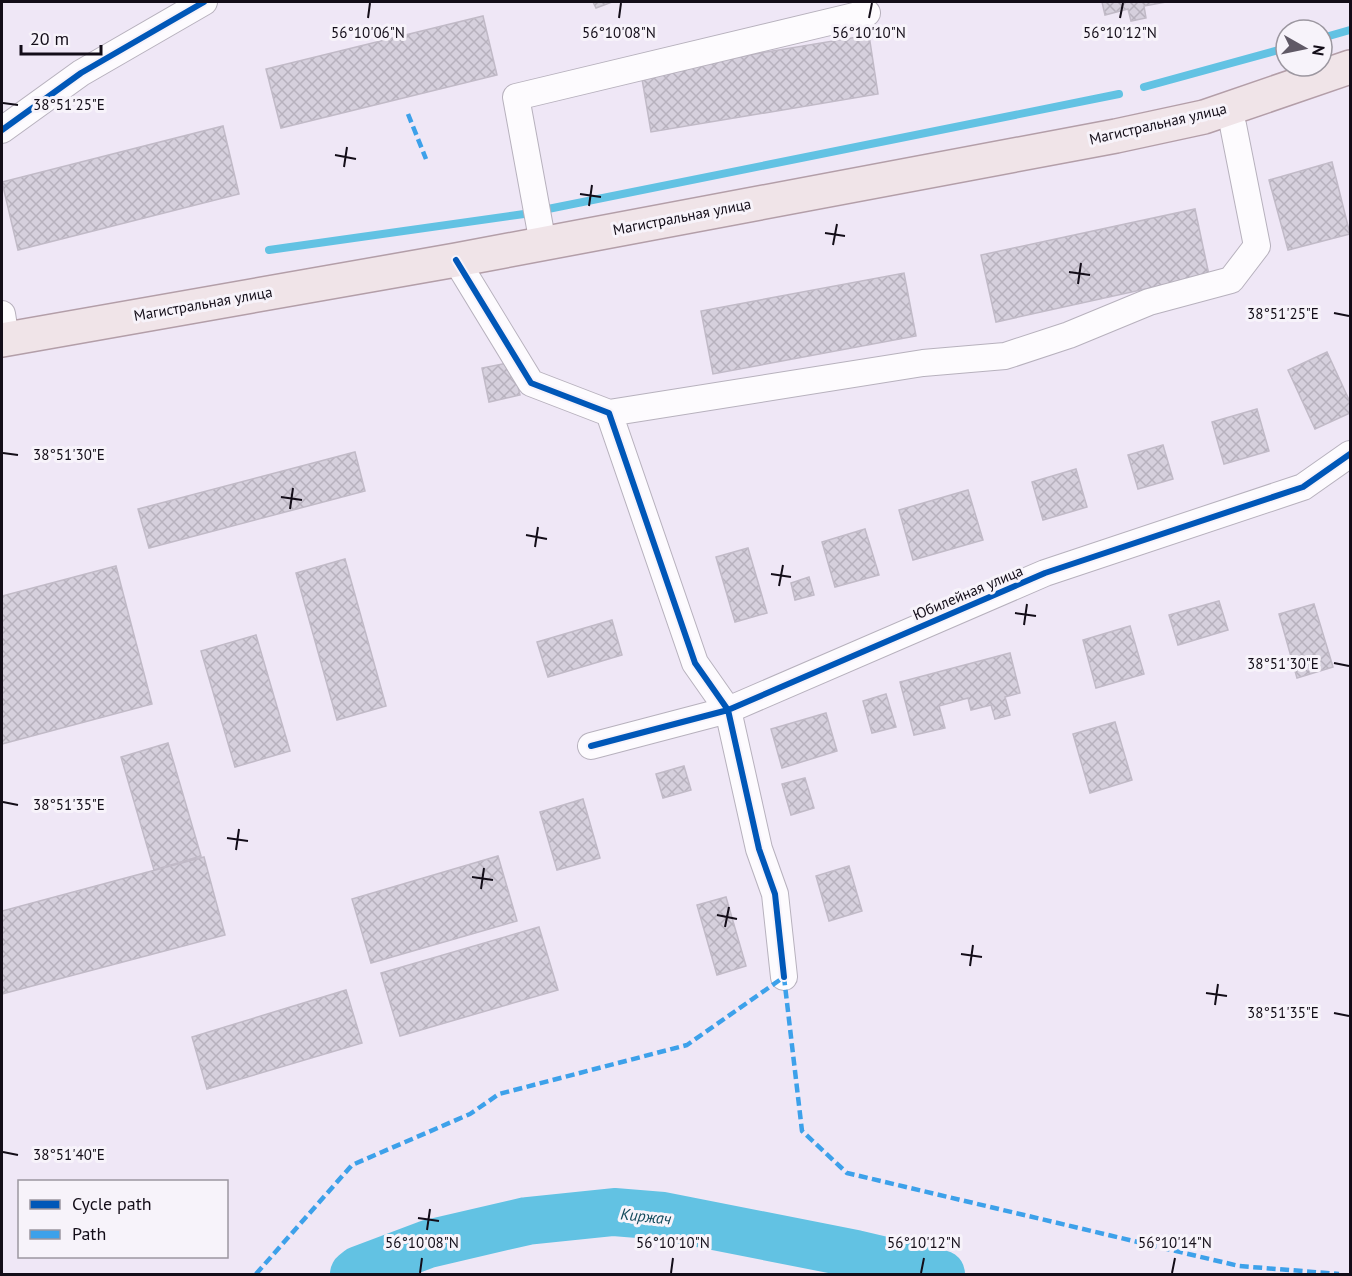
<svg xmlns="http://www.w3.org/2000/svg" width="1352" height="1276" font-family="'PT Sans',sans-serif">
<style>
.lines{fill:none;stroke-linecap:round;stroke-linejoin:round}
.stream{stroke:#62c2e3;stroke-width:8}
.river{stroke:#62c2e3;stroke-width:48}
.building{fill:url(#building-cross-hatch);stroke:#c1bac7;stroke-width:1.5}
.minor-casing{stroke:#b7b1bd;stroke-width:28}
.major-casing{stroke:#b39ea8;stroke-width:36}
.minor{stroke:#fdfbfe;stroke-width:26}
.major{stroke:#f0e4e8;stroke-width:33}
.quiet{stroke:#3da1ea;stroke-width:4.5;stroke-dasharray:9 4.5;stroke-linecap:butt}
.cycleway-casing{stroke:#f7f3fa;stroke-width:10}
.cycleway{stroke:#0057b8;stroke-width:6}
.ticks{fill:none;stroke:#130d18;stroke-width:2}
.labels{text-anchor:middle;stroke-width:6;stroke-linejoin:round;paint-order:stroke}
.street-label{font-size:15px;fill:#130d18;stroke:#f7f3fa}
.water-label{font-size:16px;font-style:italic;fill:#134a5b;stroke:#f7f3fa}
.ticks-label{font-size:15px;text-anchor:middle;fill:#130d18;stroke:#f7f3fa;stroke-width:6;stroke-linejoin:round;paint-order:stroke}
</style>
<defs>
<pattern id="building-cross-hatch" width="8" height="8" patternUnits="userSpaceOnUse" patternTransform="scale(1.5)"><rect width="8" height="8" fill="#d6d0dd"/><path d="M0 0l8 8M0 8l8-8" fill="none" stroke="#b7b1bd"/></pattern>
</defs>
<rect width="100%" height="100%" fill="#efe7f6"/>
<g class="lines">
<!-- stream -->
<path class="stream" d="M1322,38L1350,30
M1144,87L1286,48
M548,209L1119,94
M269,250L524,214"/>
<!-- river -->
<path class="river" d="M354,1274L359,1270L428,1244L527,1221L614,1212L663,1216L856,1254L941,1274"/>
</g>
<!-- building -->
<path class="building" d="M593,2H612L596,8Z
M1102,2H1166L1144,6L1146,18L1131,21L1128,9L1105,15Z
M483,16L497,75L281,128L266,69Z
M869,35L878,94L651,132L641,73Z
M223,126L239,194L18,250L2,182Z
M1332,162L1350,234L1288,250L1269,180Z
M1195,209L1209,275L996,322L981,255Z
M904,273L916,336L713,374L701,311Z
M1327,352L1350,402V413L1315,429L1288,370Z
M512,362L520,395L489,402L482,368Z
M1257,409L1269,451L1224,464L1212,422Z
M1163,445L1173,479L1138,489L1128,455Z
M355,452L365,491L149,548L138,509Z
M1076,469L1087,507L1043,520L1032,482Z
M968,490L983,540L913,560L899,510Z
M865,529L879,575L835,587L822,542Z
M748,548L767,613L735,622L716,557Z
M345,559L386,706L337,720L296,573Z
M116,566L152,704L2,744V596Z
M809,577L814,595L795,600L791,583Z
M1219,601L1228,630L1178,645L1169,615Z
M1314,604L1333,667L1297,678L1279,614Z
M612,620L622,655L548,677L537,642Z
M1130,626L1144,674L1096,688L1083,640Z
M256,635L290,751L235,767L201,651Z
M1010,653L1020,693L1005,697L1010,715L995,719L991,705L971,710L968,698L939,706L945,728L914,735L900,682Z
M886,694L896,727L872,733L863,701Z
M826,713L837,751L782,768L771,729Z
M1115,722L1132,780L1090,793L1073,734Z
M168,743L201,856L154,870L121,757Z
M684,766L691,790L663,798L656,774Z
M805,778L814,808L791,815L782,784Z
M583,799L600,858L557,870L540,812Z
M498,856L517,921L371,963L352,899Z
M204,857L225,935L2,994V911Z
M849,866L862,911L829,921L816,876Z
M726,897L746,966L717,975L697,905Z
M539,927L558,990L400,1036L381,973Z
M346,990L362,1043L207,1089L192,1037Z"/>
<g class="lines">
<!-- minor casing -->
<g class="minor-casing">
<path id="minor" d="M2,130L81,73L204,2
M543,244L516,97L867,13
M456,260L531,383L609,413L695,663L728,710L759,849L775,894L784,977
M2,314L6,339
M609,413L923,363L1005,356L1069,335L1149,302L1231,280L1257,246L1233,125
M591,746L728,710L1045,573L1303,487L1350,454"/>
</g>
<!-- major casing -->
<g class="major-casing">
<path id="major" d="M2,340L456,260L1116,136L1204,117L1350,67"/>
</g>
<!-- minor -->
<use href="#minor" class="minor"/>
<!-- major -->
<use href="#major" class="major"/>
<!-- quiet -->
<path class="quiet" d="M408,114L426,159
M256,1274L352,1165L470,1114L499,1094L687,1045L784,977L802,1131L847,1173L1239,1266L1339,1274"/>
<!-- cycleway casing -->
<g class="cycleway-casing">
<path id="cycleway" d="M2,130L81,73L204,2
M456,260L531,383L609,413L695,663L728,710L759,849L775,894L784,977
M591,746L728,710L1045,573L1303,487L1350,454"/>
</g>
<!-- cycleway -->
<use href="#cycleway" class="cycleway"/>
</g>
<!-- ticks -->
<path class="ticks" d="M368,18L370,3M619,18L621,3M869,18L872,3M1120,18L1123,3M3,103L18,105M335,155L356,159M344,167L347,147M580,194L601,197M589,206L592,185M825,233L845,236M833,245L837,224M1069,272L1090,275M1078,284L1081,263M1334,313L1349,316M3,453L18,455M281,497L302,500M290,509L293,488M526,535L547,539M535,547L538,527M771,574L791,577M779,586L783,565M1015,613L1036,616M1024,625L1027,604M1334,663L1349,666M3,802L18,805M227,838L248,841M236,850L239,829M472,877L493,880M481,889L484,868M717,915L737,919M725,927L729,907M961,954L982,957M970,966L973,945M1206,993L1227,996M1215,1005L1218,984M1334,1013L1349,1016M3,1152L18,1155M418,1218L439,1221M427,1230L430,1209M420,1273L422,1258M671,1273L673,1258M921,1273L924,1258M1172,1273L1175,1258"/>
<g class="labels">
<!-- street labels -->
<g class="street-label">
<text transform="translate(1158 124) rotate(-13)" y="5">Магистральная улица</text>
<text transform="translate(682 217) rotate(-11)" y="5">Магистральная улица</text>
<text transform="translate(203 304) rotate(-10)" y="5">Магистральная улица</text>
<text transform="translate(968 593) rotate(-23)" y="5">Юбилейная улица</text>
</g>
<!-- water labels -->
<g class="water-label">
<text transform="translate(646 1216) rotate(6)" y="6">Киржач</text>
</g>
</g>
<g class="ticks-label">
<text x="368" y="38">56°10'06"N</text>
<text x="619" y="38">56°10'08"N</text>
<text x="869" y="38">56°10'10"N</text>
<text x="1120" y="38">56°10'12"N</text>
<text x="69" y="110">38°51'25"E</text>
<text x="1283" y="319">38°51'25"E</text>
<text x="69" y="460">38°51'30"E</text>
<text x="1283" y="669">38°51'30"E</text>
<text x="69" y="810">38°51'35"E</text>
<text x="1283" y="1018">38°51'35"E</text>
<text x="69" y="1160">38°51'40"E</text>
<text x="422" y="1248">56°10'08"N</text>
<text x="673" y="1248">56°10'10"N</text>
<text x="924" y="1248">56°10'12"N</text>
<text x="1175" y="1248">56°10'14"N</text>
</g>
<!-- border -->
<rect width="1352" height="1276" fill="none" stroke="#130d18" stroke-width="6"/>
<!-- legend -->
<rect x="18" y="1180" width="210" height="78" fill="#f7f3fa" stroke="#9c97a0" stroke-width="1.5"/>
<rect x="30" y="1200" width="30" height="9" fill="#0057b8" stroke="#9c97a0" stroke-width="1.5"/>
<text x="72" y="1210" font-size="18" fill="#130d18">Cycle path</text>
<rect x="30" y="1230" width="30" height="9" fill="#3da1ea" stroke="#9c97a0" stroke-width="1.5"/>
<text x="72" y="1240" font-size="18" fill="#130d18">Path</text>
<!-- north arrow -->
<g transform="translate(1304 48) rotate(99)"><circle r="28" fill="#f7f3fa" stroke="#9c97a0" stroke-width="1.5"/>
<path d="M0-4.5L10 22L0 15L-10 22Z" fill="#605966"/>
<text y="-9" font-size="16" font-weight="bold" text-anchor="middle" fill="#130d18">N</text>
</g>
<!-- scale -->
<path d="M21 45v9h80v-9" fill="none" stroke="#130d18" stroke-width="3"/>
<text x="30" y="45" font-size="18" fill="#130d18" stroke="#f7f3fa" stroke-width="4.5" paint-order="stroke">20 m</text>
</svg>
